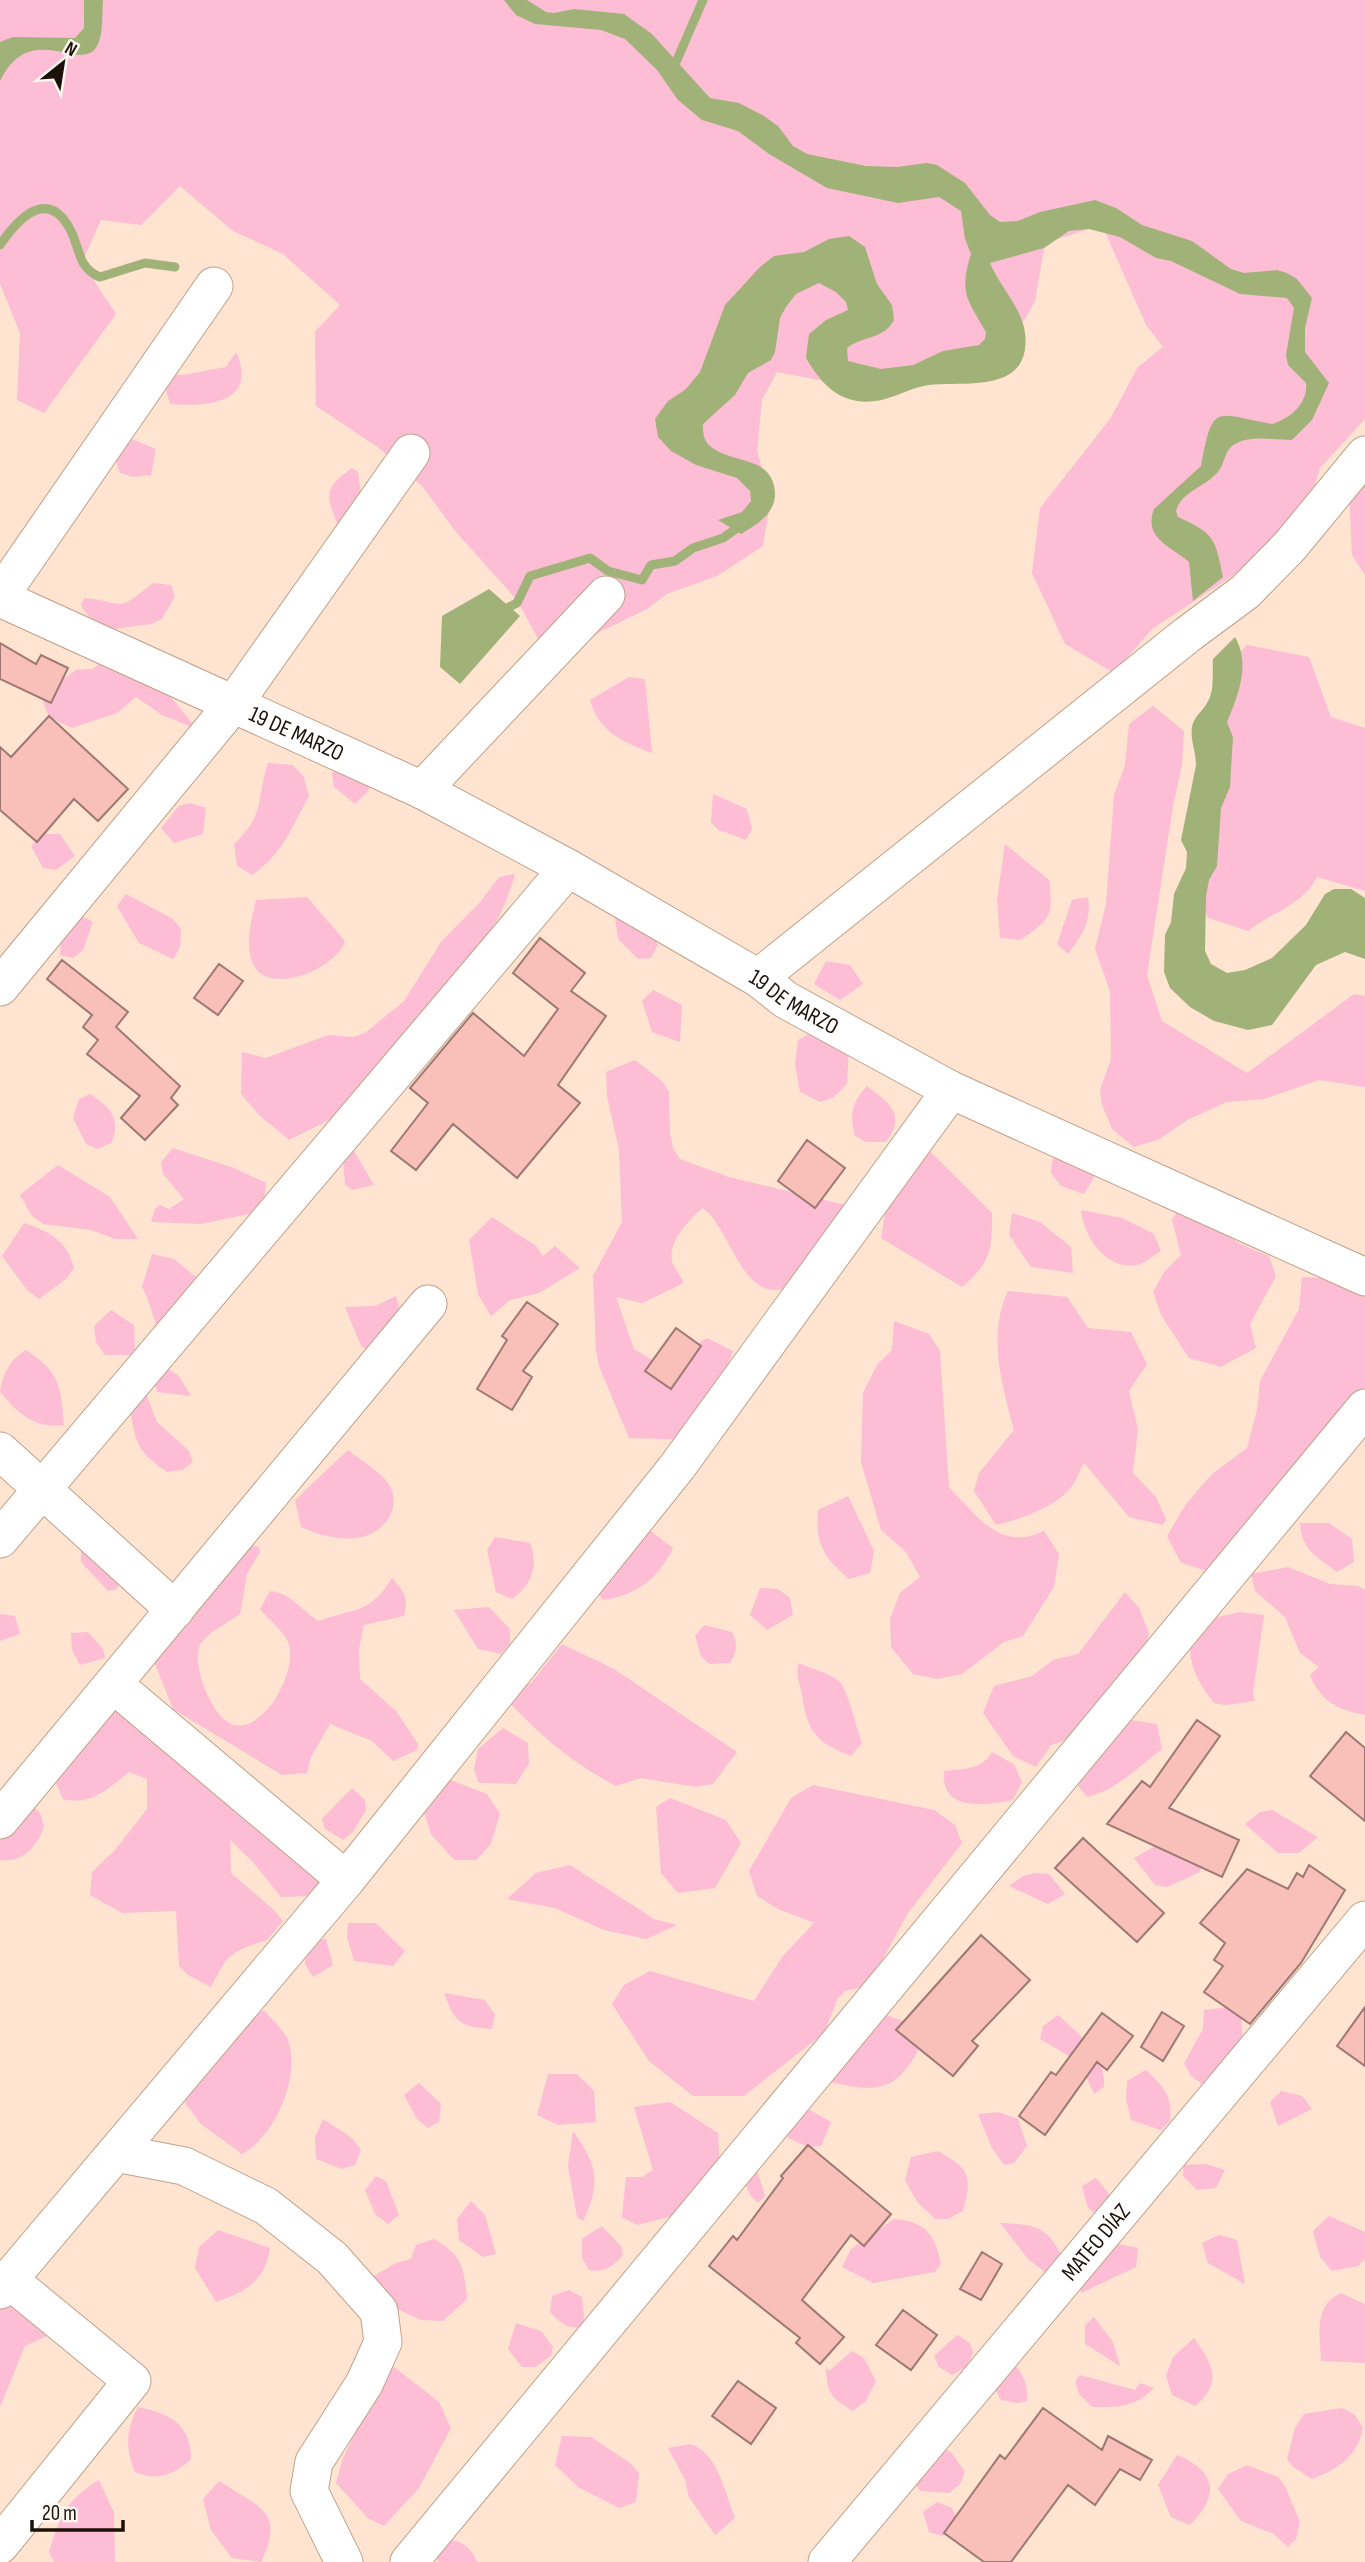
<svg xmlns="http://www.w3.org/2000/svg" width="1365" height="2562" font-family="'Sofia Sans Condensed',sans-serif">
<style>
.green{fill:#fdbdd5}
.water{fill:#a0b278}
.lines{fill:none;stroke-linecap:round;stroke-linejoin:round}
.stream{stroke:#a0b278;stroke-width:9}
.building{fill:#f8c0b9;stroke:#9e7873;stroke-width:2}
.minor-casing{stroke:#c0a18a;stroke-width:39}
.minor{stroke:#fff;stroke-width:37}
.labels{text-anchor:middle;stroke-width:5;stroke-linejoin:round;paint-order:stroke}
.street-label{font-size:23px;fill:#1b1108;stroke:#fcf6f1}
</style>
<rect width="100%" height="100%" fill="#fee4d1"/>
<!-- green -->
<path class="green" d="M0,0H1365V419L1320,468L1306,514L1293,536L1152,629L1114,673L1065,644L1032,573L1040,508L1110,419L1138,367L1163,347L1146,325L1102,225L1045,243L1035,301L1024,321L912,387L829,382L777,372L762,400L757,451L771,497L763,546L717,576L667,594L647,609L548,657L517,600L456,532L422,486L379,448L316,406L315,332L340,305L283,254L233,231L180,186L141,225L101,220L84,258L95,282L116,314L44,413L17,400L20,333L0,284Z
M236,352C259,404 206,407 170,404L161,374L183,375L226,367Z
M127,437L156,449L151,475L133,477L120,473L115,460Z
M352,468L358,472L363,509L338,525C325,494 324,488 352,468Z
M1365,474V575L1352,555L1349,494Z
M153,583L171,585L175,596L162,619L151,624L114,629L89,617L81,606L84,598C128,602 113,615 153,583Z
M1247,645L1309,657L1331,717L1365,728V891L1317,877C1301,907 1273,911 1248,931L1208,918L1203,906L1219,828L1223,773L1221,733L1232,660Z
M123,650L161,685L197,729L162,715L136,697L117,713L72,728L49,717L41,696L76,670L92,669Z
M629,677L645,679L652,753C624,743 598,731 590,700Z
M1153,706L1184,731L1182,765L1173,806L1147,975L1162,1021L1247,1073L1354,994L1365,996V1087L1319,1080L1264,1099L1227,1102L1187,1120L1160,1139L1134,1147L1112,1129L1102,1105L1100,1090L1111,1059L1110,991L1095,949L1106,904L1114,795L1125,765L1129,724Z
M268,763L293,765L304,777L309,796C291,828 284,853 252,875L237,866L234,844C266,813 256,801 268,763Z
M342,763L368,769L369,790L355,804L334,787L332,773Z
M713,794L747,809L752,829L746,840L717,829L711,822Z
M190,803L206,808L203,834L174,843L161,828L179,806Z
M42,834H60L75,856L56,870L43,868L31,846Z
M1005,844L1049,880C1054,916 1050,920 1020,940L1000,938L997,900Z
M515,874C507,904 494,931 472,952L384,1067L335,1117L289,1140L259,1115L241,1094L242,1052L266,1058L328,1035L353,1037L365,1033L404,1001L441,942L481,901L499,877Z
M126,894L173,919L181,929L180,947L173,959L139,943L117,906Z
M307,897L345,941C337,969 268,997 253,964C244,944 252,919 256,900Z
M1088,897C1092,920 1082,936 1068,954L1057,944L1072,900Z
M637,907L658,945L651,958L638,959L618,939L614,910Z
M82,916L93,922L83,950L73,958L60,955L62,918Z
M826,961L850,965L863,984L840,1000L814,984Z
M653,990L682,1005L680,1042L652,1032L642,1001Z
M813,1032L849,1047L847,1084L834,1097L820,1102L800,1092L795,1064L798,1040Z
M635,1060L662,1081L669,1092L670,1133L673,1148L680,1159L729,1177L846,1205L792,1286C742,1308 733,1231 703,1208C689,1219 665,1245 673,1264C676,1270 681,1277 684,1283L642,1303L616,1297L634,1349L662,1366L707,1338L733,1351L703,1432L695,1440L629,1438L599,1366L596,1350L593,1276L622,1222L619,1150L607,1096L606,1072Z
M867,1086C889,1103 907,1114 886,1142H866L855,1136C849,1115 852,1102 867,1086Z
M90,1094C110,1106 122,1120 111,1143L98,1149L86,1144L73,1118L79,1099Z
M350,1144L374,1185L352,1190L345,1184L343,1160Z
M173,1148L234,1168L266,1183L263,1211L201,1224L151,1222L155,1209L160,1205L169,1209L184,1199L163,1174L161,1162Z
M1054,1148L1097,1172L1084,1194L1061,1186L1051,1173Z
M928,1149L992,1213C992,1249 992,1262 962,1287L881,1238L887,1200Z
M58,1165L110,1197L138,1239H115L91,1230L43,1224L32,1216L20,1195Z
M1181,1205L1240,1244L1269,1256L1276,1276L1250,1324L1256,1348L1221,1367L1189,1358L1161,1315L1153,1292L1164,1272L1181,1255L1172,1220Z
M1081,1210L1122,1218L1154,1234L1161,1251C1154,1255 1145,1263 1137,1265C1105,1270 1084,1237 1081,1210Z
M1012,1213L1040,1222L1071,1247L1073,1273L1031,1267L1009,1235Z
M492,1217L536,1246L543,1256L555,1246L580,1268L539,1293L510,1300L491,1316L478,1294L469,1240Z
M24,1223C50,1232 67,1240 74,1268L67,1278L39,1299L27,1290L2,1256Z
M152,1254L174,1259L207,1286L164,1346C155,1326 152,1306 142,1287Z
M1302,1277L1337,1279L1365,1292V1392L1207,1571L1181,1563L1167,1536L1186,1504L1212,1474L1247,1448L1257,1410L1260,1381L1299,1309Z
M1008,1291L1067,1297L1088,1328L1131,1332L1147,1364L1129,1391L1138,1429L1133,1473L1156,1497L1166,1519L1163,1525L1129,1517L1084,1463C1080,1469 1078,1477 1074,1483C1060,1506 1021,1519 996,1525L974,1491L979,1473L1014,1430C1002,1385 987,1335 1008,1291Z
M396,1296L401,1314L376,1354L361,1346L345,1307L375,1306Z
M111,1310L134,1325L135,1355H105L96,1342L94,1326Z
M894,1321L929,1334L940,1351L949,1487C977,1516 1000,1552 1044,1531L1059,1554L1054,1587L1023,1636L1004,1642L962,1674L938,1679L913,1674L891,1647L890,1619L900,1593L920,1577L906,1552L881,1530L861,1462L863,1393L877,1365L892,1350Z
M26,1350C60,1372 61,1386 64,1425C34,1429 18,1413 0,1392C2,1375 11,1358 26,1350Z
M166,1367L179,1376L191,1396L157,1392L152,1374Z
M146,1394L157,1422L188,1450L193,1462L182,1470L167,1472C134,1449 135,1440 129,1401Z
M348,1450C360,1460 383,1473 390,1486C395,1497 395,1507 389,1517C371,1548 329,1540 301,1527L295,1500Z
M848,1496L874,1551L870,1573L849,1579C824,1557 815,1545 818,1510Z
M1300,1523H1329L1352,1539L1354,1562L1337,1572C1315,1555 1302,1551 1300,1523Z
M649,1530L673,1548C658,1579 637,1595 604,1600L586,1583Z
M495,1537L530,1543C539,1565 532,1585 512,1599L496,1592L487,1550Z
M229,1540L259,1547L260,1552L247,1574L240,1614C229,1622 209,1632 201,1643C189,1662 213,1721 234,1725C266,1732 299,1668 288,1642C283,1630 268,1619 260,1609L270,1591C292,1593 301,1610 318,1621C355,1608 370,1614 392,1578C404,1591 409,1598 404,1616L364,1625L359,1649L360,1679L396,1711L418,1744L417,1750L393,1761L372,1741L330,1724L311,1757L307,1773L282,1775L173,1709L151,1654Z
M81,1541L122,1577L117,1589L108,1591L81,1562Z
M1288,1567L1330,1584L1358,1586L1365,1590V1715C1338,1710 1320,1701 1310,1675L1319,1667L1300,1653L1285,1617L1255,1591L1251,1574Z
M760,1588L778,1589L790,1598L793,1615L767,1630L750,1615Z
M1125,1592L1139,1608L1149,1633L1141,1668L1083,1734L1051,1745L1036,1767L1013,1756L983,1713L994,1686L1032,1676L1053,1660L1078,1654Z
M489,1607L510,1629V1644L501,1654L478,1649L454,1610Z
M1240,1612L1264,1615L1253,1693L1255,1701L1226,1705L1214,1703C1197,1681 1188,1664 1190,1636L1213,1618Z
M0,1614L15,1616L20,1634L0,1641Z
M704,1625L732,1632C738,1644 737,1652 730,1663L709,1664L701,1656L695,1636Z
M88,1632L103,1649L105,1658L80,1665L72,1650L71,1633Z
M562,1644L614,1669L737,1752L713,1784L696,1787L641,1778L616,1786C574,1764 540,1736 508,1701V1693L531,1683Z
M799,1663C811,1669 829,1673 839,1681C847,1687 857,1730 862,1743L851,1756C815,1742 808,1732 802,1695C800,1682 795,1676 799,1663Z
M95,1694L337,1856L313,1896L281,1897L252,1861L230,1840L231,1873L274,1910L283,1921L267,1940C231,1952 229,1951 211,1987L188,1975L179,1966L176,1911L122,1913L90,1895L92,1872L115,1850L147,1809V1779L129,1772C108,1789 91,1806 63,1799L55,1781Z
M1132,1720L1157,1724L1162,1749C1138,1767 1117,1790 1087,1797L1069,1774L1116,1726Z
M503,1728L528,1743L529,1763L516,1784L479,1783L474,1770L478,1749Z
M992,1752L1014,1764L1022,1782L1013,1800C987,1805 940,1813 944,1771C962,1769 982,1770 992,1752Z
M438,1775L487,1794L500,1814L491,1844L476,1860H454L431,1834L419,1797Z
M813,1785L934,1810L955,1825L962,1843L908,1913L868,1986L845,1991L838,1998L824,2033L744,2096H693L649,2061L612,2004L624,1985L650,1971L754,2001L782,1957L814,1923L778,1909L757,1896L749,1871L791,1798Z
M352,1788L365,1800L366,1810L353,1832L343,1840L325,1829L322,1819Z
M23,1793L41,1815L44,1827C37,1847 22,1863 0,1860V1823Z
M670,1798L726,1820L741,1843L715,1888L678,1893L661,1873L656,1807Z
M1272,1810L1318,1837L1299,1853H1278L1245,1824L1260,1812Z
M1171,1837L1204,1855L1200,1872L1167,1887L1155,1885L1134,1858Z
M570,1865L654,1919L677,1925L646,1939L604,1930L555,1908L507,1899L536,1873Z
M1035,1873L1049,1874L1065,1894L1048,1904L1009,1886L1023,1876Z
M348,1923H376L405,1951L393,1966L354,1961L347,1937Z
M306,1939H326L333,1965L313,1977L305,1964Z
M444,1993L485,2000L495,2015L492,2029C460,2027 455,2023 444,1993Z
M1230,2007L1241,2017L1243,2044L1209,2089L1191,2076L1184,2063L1203,2029L1204,2010Z
M264,2010C271,2019 284,2030 288,2040C301,2078 275,2136 242,2154L201,2124L185,2103L186,2054L234,2032Z
M878,2012L922,2028C921,2047 918,2054 906,2069C885,2096 860,2088 829,2082Z
M1058,2015C1080,2035 1106,2054 1104,2087L1094,2094L1079,2062L1040,2039L1043,2026Z
M1146,2070C1163,2086 1173,2096 1170,2121L1161,2130L1131,2120L1126,2099L1127,2081Z
M548,2074H577L594,2091L596,2122L558,2125L537,2115Z
M419,2083L441,2104L439,2122L428,2128L417,2119L404,2095Z
M1281,2091L1302,2096L1312,2109L1278,2126L1270,2102Z
M670,2102L718,2133L720,2169L689,2212L637,2225L622,2217L626,2177H642L653,2170L634,2107Z
M810,2110L831,2122L821,2146L808,2147L788,2138L782,2123L783,2114Z
M998,2112L1018,2119L1027,2146L1014,2163L1004,2165L992,2148L978,2114Z
M323,2119L352,2138L361,2150L355,2165L342,2169L316,2159L315,2137Z
M573,2131C598,2166 601,2182 583,2221L577,2217L568,2166Z
M938,2151C969,2168 973,2176 963,2211L948,2219H935L917,2202L905,2180L911,2157Z
M754,2160L765,2196L758,2203L751,2196L745,2184Z
M1206,2164L1225,2170L1216,2188L1197,2190L1183,2176L1184,2165Z
M376,2176L386,2181L399,2215L388,2224L375,2214L365,2190Z
M1096,2178L1108,2192L1112,2206L1101,2217L1088,2208L1082,2186Z
M471,2201L485,2215L496,2254L483,2257L459,2240L457,2219Z
M1329,2216L1365,2232V2259L1358,2266L1332,2271L1320,2257L1313,2231Z
M894,2219C926,2222 935,2234 941,2264L935,2272L873,2283L842,2267L851,2249Z
M1000,2223C1032,2225 1045,2224 1061,2254L1049,2275L1029,2260Z
M602,2226L621,2246L623,2255C612,2267 605,2273 589,2270L582,2258V2239Z
M218,2230L270,2248C265,2281 246,2292 216,2302L195,2268L199,2247Z
M1219,2235L1237,2240L1245,2284L1208,2263L1202,2243Z
M434,2239C462,2255 464,2267 467,2299L443,2321L421,2320L378,2300L372,2277L396,2263L411,2259L416,2245Z
M1114,2243L1138,2248L1136,2267L1081,2293L1075,2261Z
M0,2277L52,2313L47,2336L25,2346L0,2407Z
M569,2290L582,2297L585,2327C569,2330 561,2324 550,2312L552,2296Z
M1341,2293L1365,2304V2363L1321,2361C1320,2335 1313,2306 1341,2293Z
M1094,2317L1113,2342L1120,2366L1085,2344V2325Z
M516,2323L541,2331L553,2347L551,2356L535,2367H522L508,2349Z
M957,2335L970,2343L973,2353L966,2367L952,2375L939,2367L934,2356Z
M1194,2338C1212,2363 1224,2382 1195,2406L1172,2395L1166,2376L1173,2357Z
M852,2351L864,2358L876,2381L866,2401L853,2411C830,2397 827,2394 826,2366L829,2371Z
M1011,2361C1022,2370 1029,2387 1027,2401L1018,2403L1001,2400L995,2389Z
M389,2363L439,2402L451,2428L419,2488L384,2526L368,2518L336,2483L343,2458Z
M1080,2375L1135,2390L1140,2383L1154,2388C1134,2408 1119,2407 1092,2407L1079,2394L1075,2381Z
M138,2407C169,2413 191,2424 191,2459C174,2475 157,2481 135,2472C125,2448 126,2430 138,2407Z
M1342,2408L1355,2415L1363,2428C1358,2456 1337,2470 1312,2479L1293,2467L1287,2459L1295,2428L1304,2414Z
M562,2436L591,2437L630,2463L639,2473L636,2502L619,2508L578,2487L555,2465Z
M690,2444C718,2452 725,2493 735,2518L715,2535L689,2497L685,2480L668,2448Z
M934,2445L951,2452L965,2472L960,2484L949,2493L921,2491L913,2482Z
M1177,2455C1218,2472 1219,2496 1190,2525L1171,2517L1158,2485Z
M1247,2465L1278,2477L1285,2486L1300,2522L1296,2539L1288,2547L1274,2534L1241,2521L1218,2489L1228,2474Z
M99,2480L114,2512L115,2562H54L49,2552C60,2516 66,2500 99,2480Z
M219,2481C258,2507 286,2511 261,2562L232,2558L211,2530L203,2499Z
M937,2502L952,2508L957,2519L955,2531L942,2536L929,2532L923,2512Z
M447,2540C463,2540 471,2548 477,2562H439L431,2548Z"/>
<!-- water -->
<path class="water" d="M84,0H103C102,12 103,27 100,38C89,84 33,13 0,81V42L13,37L75,38L84,28Z
M504,0H527L546,12L554,13L574,9L624,14L652,34L710,98L739,103L764,116L778,126L793,146L807,154L866,166L897,167L927,163L937,165L965,183L990,215L1000,222L1018,221L1040,212L1095,200L1116,208L1142,225L1192,241L1231,269L1244,273L1277,270L1287,273L1297,279L1312,298L1305,328V352L1329,383L1312,420L1292,440C1275,440 1252,435 1237,443C1223,449 1226,465 1216,474C1204,487 1181,492 1176,511L1178,517C1215,534 1215,538 1223,577L1193,601L1189,562C1171,546 1143,539 1154,509L1201,466C1213,401 1215,414 1272,424C1291,418 1308,403 1306,383L1288,365L1286,355L1294,308L1287,298L1240,294L1171,261L1156,258L1120,237L1089,229L1069,231L1044,248L990,263C1002,292 1030,314 1025,349C1019,393 959,381 929,385C903,389 887,405 857,401C832,397 818,378 806,358L809,334L826,320L848,310L846,302L836,292L819,283L796,294L786,307L780,318L775,352L771,360L748,373L735,395L703,424C703,432 703,439 709,445C730,465 774,454 775,494C775,514 756,525 741,534L718,520L742,512L751,501L750,491L737,478L696,465L671,451L658,437L655,419L668,401L685,390L700,372L725,305L760,267L774,256L804,252L829,239L849,236L865,247L877,284L892,305L894,320C883,340 864,335 847,348L848,361L881,369L913,365L943,351L979,345L985,339L986,332C967,299 959,293 971,254L965,239L961,211L939,197L898,203L827,188L769,154L738,131L702,120L678,100L657,70L625,39L601,30L535,24L516,15Z
M489,589L520,616L460,684L440,667L442,616Z
M1235,637C1251,664 1238,696 1227,722L1233,737L1230,787L1221,808L1217,866L1209,880L1206,896L1205,951L1211,964L1227,973L1245,970L1272,958L1306,925L1325,894L1334,889H1351L1365,898V959L1345,952L1316,965L1272,1025L1248,1030L1214,1021L1190,1007L1170,988L1164,972L1165,935L1171,922L1174,894L1186,868L1187,852L1181,840L1196,765C1196,751 1190,741 1192,727C1194,716 1202,712 1207,703C1215,691 1212,673 1213,659Z"/>
<g class="lines">
<!-- stream -->
<path class="stream" d="M673,69L703,0
M0,245C15,223 44,188 67,224C81,244 75,267 100,277L145,263L175,267
M509,607L517,603L530,576L590,558L608,571L642,580L651,565L675,561L693,548L723,538L744,523"/>
</g>
<!-- building -->
<path class="building" d="M0,643L36,664L41,655L68,668L51,703L0,679Z
M49,716L128,789L98,821L74,799L37,842L0,810V747L11,757Z
M540,938L585,973L571,991L606,1016L558,1085L580,1103L517,1178L453,1124L416,1170L391,1151L428,1103L410,1088L473,1013L524,1056L558,1009L513,973Z
M62,960L128,1012L116,1027L180,1086L171,1098L178,1105L145,1140L121,1118L140,1096L87,1054L98,1040L83,1027L92,1015L47,979Z
M219,964L243,981L218,1015L194,998Z
M807,1140L845,1168L815,1208L778,1181Z
M527,1302L558,1324L523,1371L532,1377L512,1410L477,1389L507,1340L502,1336Z
M676,1328L701,1346L671,1389L645,1371Z
M1197,1720L1220,1736L1169,1808L1239,1840L1222,1877L1107,1824L1142,1781L1150,1787Z
M1346,1732L1365,1748V1821L1310,1776Z
M1083,1838L1164,1913L1137,1942L1055,1868Z
M1309,1865L1345,1890L1301,1963L1250,2024L1204,1992L1223,1966L1214,1960L1225,1943L1200,1923L1247,1869L1288,1889L1297,1873L1303,1877Z
M981,1935L1030,1980L972,2041L978,2046L953,2076L896,2030Z
M1365,2007V2066L1337,2046Z
M1162,2012L1184,2026L1163,2061L1141,2047Z
M1102,2013L1133,2036L1107,2070L1097,2062L1045,2135L1019,2116L1051,2072L1056,2075Z
M808,2145L891,2214L864,2246L851,2235L802,2300L844,2337L820,2364L796,2343L800,2338L709,2266L733,2236L737,2240L783,2178L781,2176Z
M982,2252L1002,2264L981,2300L960,2289Z
M903,2310L937,2335L911,2370L876,2345Z
M738,2381L776,2408L751,2444L712,2416Z
M1043,2408L1102,2450L1108,2436L1152,2460L1140,2480L1120,2469L1095,2505L1068,2485L1011,2562H984L944,2533L1000,2455L1005,2459Z"/>
<g class="lines">
<!-- minor casing -->
<g class="minor-casing">
<g id="minor">
<path d="M0,596L214,286"/>
<path id="s1" d="M0,598L422,790L568,868L758,978L786,1000L951,1090L1365,1277"/>
<path d="M422,790L606,595"/>
<path d="M758,978L1187,635L1245,592L1290,546L1365,455"/>
<path d="M0,987L235,702L411,453"/>
<path d="M0,1451L175,1610"/>
<path d="M0,1539L568,868"/>
<path d="M113,1684L346,1880"/>
<path d="M0,1820L428,1304"/>
<path d="M116,2153L184,2166L266,2206L332,2258L379,2311L383,2342L364,2384L314,2462L309,2491L344,2562"/>
<path d="M0,2290L346,1880L677,1467L951,1090"/>
<path d="M0,2545L132,2381L9,2280"/>
<path d="M409,2562L1365,1408"/>
<path id="s2" d="M827,2562L1365,1920"/>
</g>
</g>
<!-- minor -->
<use href="#minor" class="minor"/>
</g>
<g class="labels">
<!-- street labels -->
<g class="street-label">
<text dy="8" stroke="none"><textPath href="#s1" startOffset="326">19 DE MARZO</textPath></text>
<text dy="8" stroke="none"><textPath href="#s1" startOffset="892">19 DE MARZO</textPath></text>
<text dy="8" stroke="none"><textPath href="#s2" startOffset="418">MATEO DÍAZ</textPath></text>
</g>
</g>
<!-- north arrow -->
<g transform="translate(63 63) rotate(30)" stroke="#fcf6f1" stroke-width="5" paint-order="stroke">
<path d="M0-5L12 26L0 18L-12 26Z" fill="#1b1108"/>
<text y="-10" font-size="19" font-weight="bold" text-anchor="middle" fill="#1b1108">N</text>
</g>
<!-- scale -->
<path d="M32 2520v10h91v-10" fill="none" stroke="#1b1108" stroke-width="3.5"/>
<text x="42" y="2520" font-size="21" fill="#1b1108" stroke="#fcf6f1" stroke-width="5" paint-order="stroke">20 m</text>
</svg>
